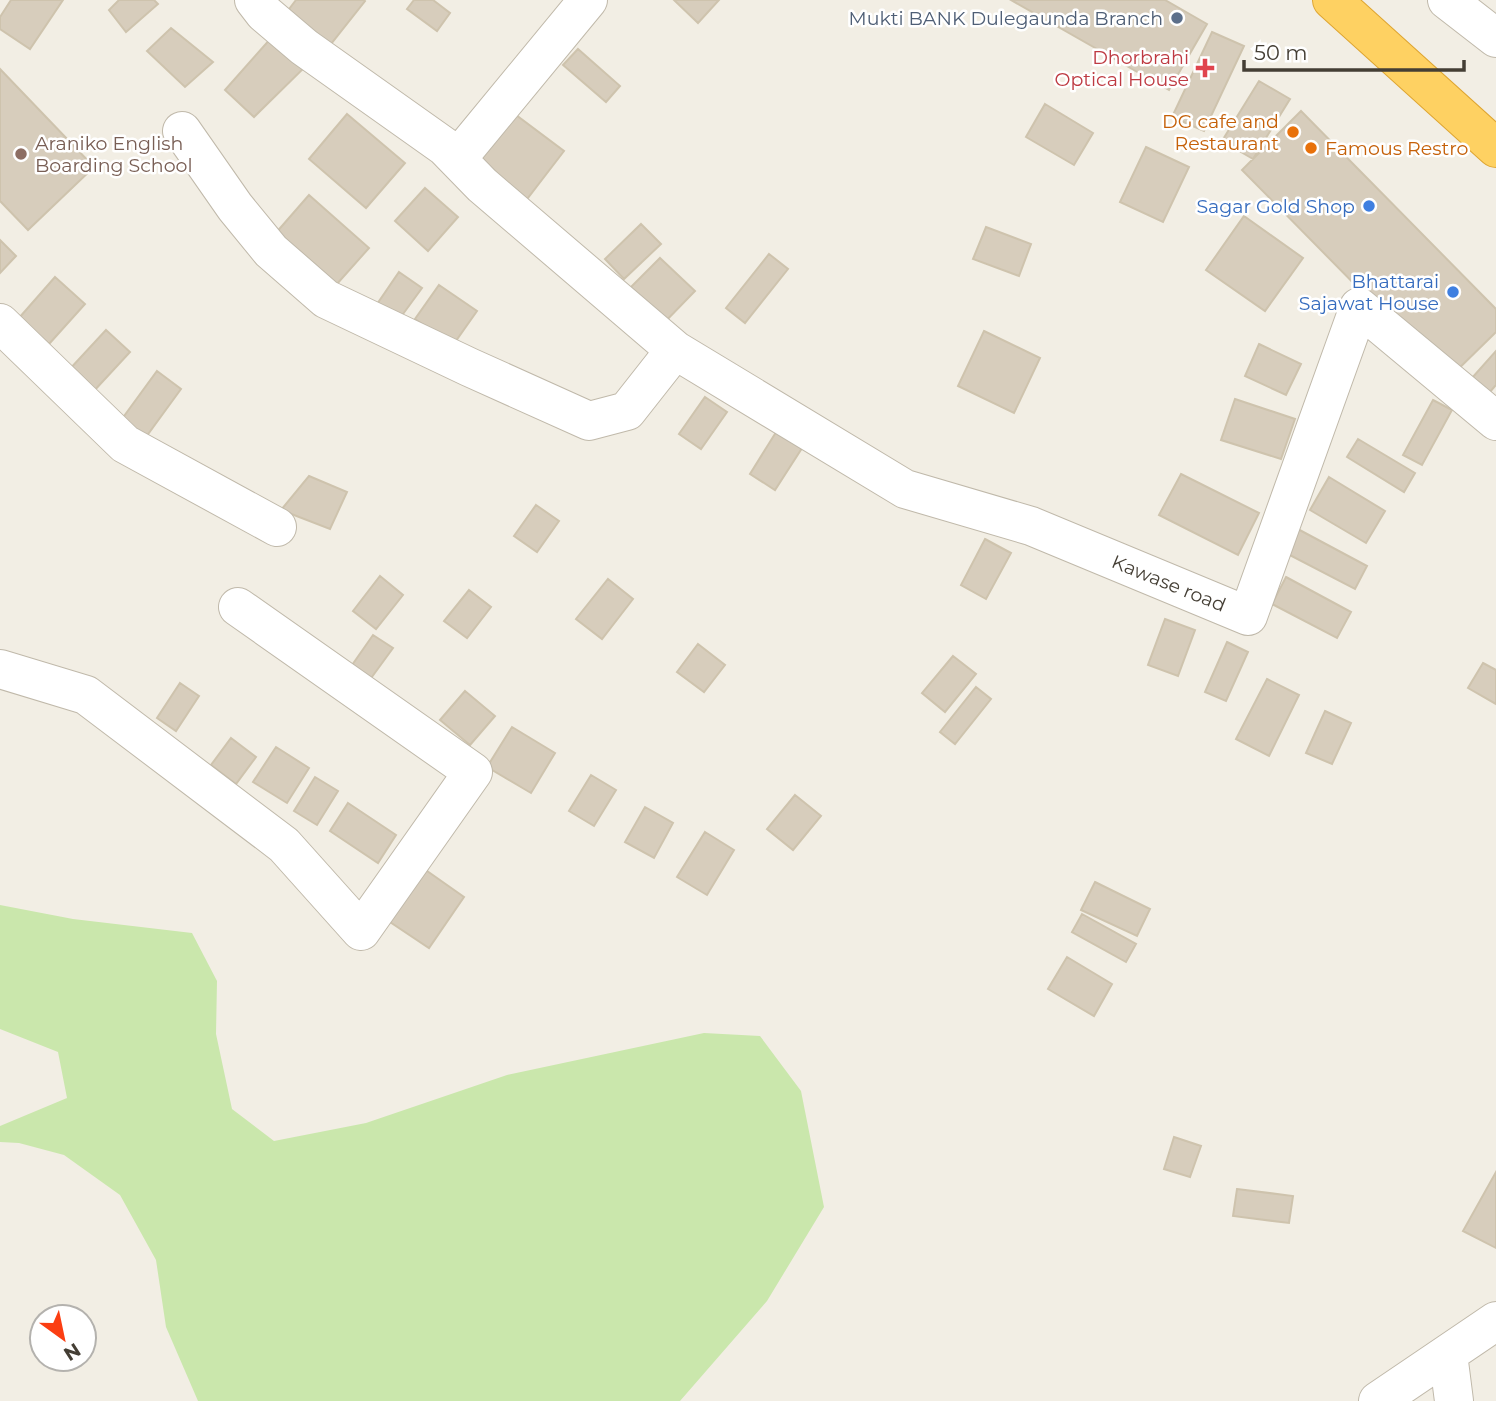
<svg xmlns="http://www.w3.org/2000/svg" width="1496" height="1401" font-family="Montserrat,sans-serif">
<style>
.green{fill:#cae7ac}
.building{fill:#d7cdbc;stroke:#cec3ad;stroke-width:2}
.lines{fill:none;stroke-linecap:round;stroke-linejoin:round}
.minor-casing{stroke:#c0b9aa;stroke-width:40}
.highway-casing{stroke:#dea532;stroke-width:40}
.minor{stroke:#fff;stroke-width:38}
.highway{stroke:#fed162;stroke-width:38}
.service-dot{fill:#5c6f8a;stroke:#fff;stroke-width:2.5}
.health-dot{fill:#e0444e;stroke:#fff;stroke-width:2.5}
.food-dot{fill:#e8710a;stroke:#fff;stroke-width:2.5}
.education-dot{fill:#8d6e63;stroke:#fff;stroke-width:2.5}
.shop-dot{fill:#3f7fe0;stroke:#fff;stroke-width:2.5}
.labels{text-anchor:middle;stroke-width:5;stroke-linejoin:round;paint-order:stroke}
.service-label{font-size:19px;fill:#4e5e75;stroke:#fff;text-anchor:end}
.health-label{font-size:19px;fill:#be3a42;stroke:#fff;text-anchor:end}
.food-label{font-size:19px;fill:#c56008;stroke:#fff;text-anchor:end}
.education-label{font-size:19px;fill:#785e54;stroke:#fff;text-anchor:start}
.shop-label{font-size:19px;fill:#366cbe;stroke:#fff;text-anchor:end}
.street-label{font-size:19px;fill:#443e34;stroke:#fff}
</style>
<rect width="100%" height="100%" fill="#f2eee4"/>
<!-- green -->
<path class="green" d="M0,905L73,919L192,933L217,981L216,1034L232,1109L274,1141L366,1123L507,1075L704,1033L760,1036L801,1091L824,1207L767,1301L680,1401H198L166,1327L156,1260L120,1195L64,1155L19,1143L0,1142V1126L67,1098L58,1052L0,1029Z"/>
<!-- building -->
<path class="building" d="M11,0H63L30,49L0,29V17Z
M119,0H154L158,4L126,32L109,10Z
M296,0H364L365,1L323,54L280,21Z
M414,0H433L450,13L437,31L407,9Z
M674,0H719L698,23Z
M1011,0H1165L1207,24L1169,90Z
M171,28L213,62L185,87L147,51Z
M1212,32L1244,46L1204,131L1172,117Z
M271,38L308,64L254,117L225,90Z
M578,49L620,86L606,102L563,65Z
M0,69L94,167L28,230L0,201Z
M1259,81L1290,99L1253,159L1222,141Z
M1045,104L1093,133L1074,165L1026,137Z
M504,106L564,151L524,203L464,159Z
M1301,111L1496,309V332L1448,379L1242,170Z
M347,114L405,163L366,208L309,159Z
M1146,147L1189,167L1163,222L1120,202Z
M425,188L458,217L428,251L395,221Z
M309,195L369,248L328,294L268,242Z
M1244,216L1303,258L1265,311L1206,270Z
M641,224L661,244L624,279L605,259Z
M986,227L1031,244L1019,276L973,259Z
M0,240L16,256L0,273Z
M769,254L788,269L745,323L726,308Z
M660,258L695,291L658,329L624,294Z
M399,272L422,288L395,325L373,310Z
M55,277L85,304L49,344L19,318Z
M439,285L477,311L453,345L415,319Z
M106,330L130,352L92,393L68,371Z
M984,331L1040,358L1014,413L958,386Z
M1259,344L1301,364L1286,395L1245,376Z
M1496,351V385L1489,393L1472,378Z
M157,371L181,389L143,441L119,423Z
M705,397L727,412L701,449L679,434Z
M1235,399L1295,419L1281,459L1221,440Z
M1433,400L1452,410L1422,465L1403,455Z
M778,429L804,445L775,490L750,474Z
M1358,439L1415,473L1404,492L1347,457Z
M1181,474L1259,513L1238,555L1159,515Z
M309,476L347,492L330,529L281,510Z
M1329,477L1385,511L1366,543L1310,510Z
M536,505L559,521L537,552L514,536Z
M1294,527L1367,566L1355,589L1282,551Z
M985,539L1011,553L986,599L961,585Z
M380,576L403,595L376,629L353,611Z
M1286,577L1351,612L1337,638L1272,604Z
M608,579L633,599L602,639L576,619Z
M469,590L491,607L467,638L444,621Z
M1165,619L1195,630L1178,676L1148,665Z
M373,635L393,648L369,681L350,668Z
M1227,642L1248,652L1226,701L1205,692Z
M698,644L725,665L704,692L677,672Z
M953,656L976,674L945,712L922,693Z
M1483,663L1496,670V704L1468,688Z
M1267,679L1299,695L1269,756L1236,739Z
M180,683L199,696L176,731L157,718Z
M976,687L991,699L955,744L940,732Z
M465,691L495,716L470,745L440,720Z
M1325,711L1351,723L1332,764L1306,753Z
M512,727L555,753L531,793L487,767Z
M231,738L256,757L236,784L211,765Z
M276,747L309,768L287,803L253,782Z
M591,775L616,790L594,826L569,811Z
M315,777L338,791L317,825L294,811Z
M795,795L821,816L793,850L767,829Z
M348,803L396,835L378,863L330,831Z
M645,807L673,823L654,858L625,842Z
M705,832L734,850L707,895L677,877Z
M420,866L464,897L429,948L384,918Z
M1095,882L1150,909L1137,936L1081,910Z
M1082,914L1136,944L1126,962L1072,932Z
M1067,957L1112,984L1094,1016L1048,989Z
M1174,1137L1201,1146L1190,1177L1164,1169Z
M1496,1172V1248L1463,1231Z
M1237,1189L1293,1196L1289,1223L1233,1216Z"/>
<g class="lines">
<!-- minor casing -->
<g class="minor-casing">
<path id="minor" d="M254,0L264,13L304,47L445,147L482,185L675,350L905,489L1031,526L1248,616L1359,307L1496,421
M1447,0L1496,38
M182,131L235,207L271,251L326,299L469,367L589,421L627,411L675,350
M457,159L588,0
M0,323L125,444L277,527
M0,669L86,695L284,845L361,931L473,772L238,607
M1448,1354L1454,1401
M1378,1401L1496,1321"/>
</g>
<!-- highway casing -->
<g class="highway-casing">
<path id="highway" d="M1332,0L1496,148"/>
</g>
<!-- minor -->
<use href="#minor" class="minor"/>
<!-- highway -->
<use href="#highway" class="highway"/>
</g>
<!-- markers -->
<circle class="service-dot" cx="1177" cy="18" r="7"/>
<path class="health-dot" d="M1201.5 57.5h7v7h7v7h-7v7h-7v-7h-7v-7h7z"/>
<g class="food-dot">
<circle cx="1293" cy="132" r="7"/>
<circle cx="1311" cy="148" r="7"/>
</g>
<circle class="education-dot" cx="21" cy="154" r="7"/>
<g class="shop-dot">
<circle cx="1369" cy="206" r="7"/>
<circle cx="1453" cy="292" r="7"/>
</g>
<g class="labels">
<!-- service labels -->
<g class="service-label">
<text x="1163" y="25">Mukti BANK Dulegaunda Branch</text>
</g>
<!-- health labels -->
<g class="health-label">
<text x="1189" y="64">Dhorbrahi<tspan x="1189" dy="22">Optical House</tspan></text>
</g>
<!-- food labels -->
<g class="food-label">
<text x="1279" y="128">DG cafe and<tspan x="1279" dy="22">Restaurant</tspan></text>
<text x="1325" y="155" text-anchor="start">Famous Restro</text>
</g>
<!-- education labels -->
<g class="education-label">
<text x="35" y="150">Araniko English<tspan x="35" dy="22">Boarding School</tspan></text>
</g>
<!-- shop labels -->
<g class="shop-label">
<text x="1355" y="213">Sagar Gold Shop</text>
<text x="1439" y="288">Bhattarai<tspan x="1439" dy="22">Sajawat House</tspan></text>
</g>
<!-- street labels -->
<g class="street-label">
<text transform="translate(1169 583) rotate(22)" y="7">Kawase road</text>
</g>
</g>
<!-- north arrow -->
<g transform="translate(63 1338) rotate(147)"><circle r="33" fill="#ffffff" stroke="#b4b2ae" stroke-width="2"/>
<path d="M0-5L12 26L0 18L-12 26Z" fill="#fb3e12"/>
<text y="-10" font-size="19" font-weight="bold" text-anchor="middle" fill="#443e34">N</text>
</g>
<!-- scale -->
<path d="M1244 60v10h220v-10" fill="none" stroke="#443e34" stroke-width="3.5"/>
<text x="1254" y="60" font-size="21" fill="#443e34" stroke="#ffffff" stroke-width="5" paint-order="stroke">50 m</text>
</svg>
